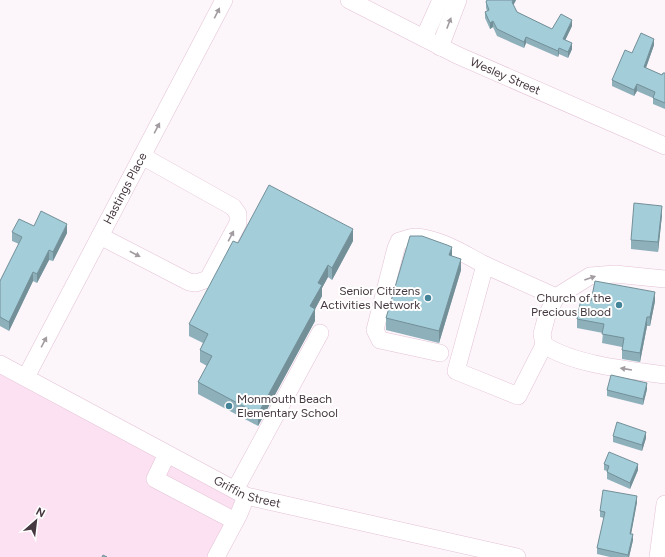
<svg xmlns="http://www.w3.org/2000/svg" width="665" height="557" font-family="Figtree,sans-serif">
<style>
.green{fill:#fbe1f1}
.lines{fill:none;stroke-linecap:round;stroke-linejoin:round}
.minor-casing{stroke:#e4c2d6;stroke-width:18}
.minor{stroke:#fff;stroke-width:17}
.wall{fill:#8db0bb}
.shaded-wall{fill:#739099}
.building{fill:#a4cdda;stroke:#739099}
.oneway{fill:#a29ca0}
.poi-dot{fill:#458498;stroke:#fff;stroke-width:1.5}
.labels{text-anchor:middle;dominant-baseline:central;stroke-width:4;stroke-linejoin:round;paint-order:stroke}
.street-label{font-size:12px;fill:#463840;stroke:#fff}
.poi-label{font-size:12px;fill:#463840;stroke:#fff;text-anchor:end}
</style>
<rect width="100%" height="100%" fill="#fcf5f9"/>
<polygon class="green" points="0,366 249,501 215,557 0,557"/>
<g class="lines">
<g class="minor-casing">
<g id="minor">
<path id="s1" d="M349,0l108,55 208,91"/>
<polyline points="424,38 441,0"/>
<polyline points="440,47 458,0"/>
<polyline points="100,236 189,282 196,283 208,279 238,223 238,214 233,207 142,156"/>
<polyline points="556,297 485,265 456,371 518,396 544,345 542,334 547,315 556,297 590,276 615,274 665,279"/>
<path d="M544,345c31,20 85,25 121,30"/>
<path d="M440,353l-60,-13 -5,-10 21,-82 3,-7c5,-1 11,-4 16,-4 24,1 49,17 70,28"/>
<path id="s2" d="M0,364l246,132 271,61"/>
<path id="s3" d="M26,377l198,-377"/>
<polyline points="167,454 155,479 235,521"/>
<polyline points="235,490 320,333"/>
<polyline points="216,557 239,514 246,496"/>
<polyline points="658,557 665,504"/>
</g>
</g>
<use href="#minor" class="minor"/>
</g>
<g class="wall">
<polygon points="487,0 516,0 513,5 517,12 552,29 572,26 565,40 572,49 568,58 559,54 558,57 526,43 524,48 497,36 493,27 490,29 485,18 485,12 487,11 486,8 486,2"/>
<polygon points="654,45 646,68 662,75 665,73 665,109 653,104 653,98 637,91 634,96 612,86 612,80 632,53"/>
<polygon points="662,215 658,252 631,249 631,240"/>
<polygon points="34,226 67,233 53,261 49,260 37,283 33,281 9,331 0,326 0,281 19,244 12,241 12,232"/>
<polygon points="353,241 332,280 328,277 322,288 322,296 315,309 315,321 258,426 198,394 198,382 207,366 200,362 200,350 203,343 189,336 189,324"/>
<polygon points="452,256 461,270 439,343 386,330 386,318"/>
<polygon points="591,301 655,301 650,326 647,326 640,362 622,359 622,347 602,343 603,333 577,328 577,319"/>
<polygon points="647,389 643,405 607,396 607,390"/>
<polygon points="613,436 646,438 642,451 613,442"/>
<polygon points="604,464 638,470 630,489 607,479 607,471 604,470"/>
<polygon points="637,502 631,534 633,540 629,557 610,557 597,554 597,548 604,518 600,517 600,511"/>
</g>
<g class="shaded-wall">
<polygon points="513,0 516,0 512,8 512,2"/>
<polygon points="572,20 572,26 563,45 563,39"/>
<polygon points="493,21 493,27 490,29 490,23"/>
<polygon points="526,37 526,43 524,48 524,42"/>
<polygon points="654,39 654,45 644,73 644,67"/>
<polygon points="572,43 572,49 568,58 568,52"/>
<polygon points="559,48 559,54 558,57 558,51"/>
<polygon points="637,84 637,91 634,96 634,90"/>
<polygon points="662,206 662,215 658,252 658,242"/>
<polygon points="67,224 67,233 53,261 53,252"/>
<polygon points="353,229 353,241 332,280 332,268"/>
<polygon points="452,247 452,259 449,255"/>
<polygon points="49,250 49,260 37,283 37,274"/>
<polygon points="461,259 461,270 439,343 439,331"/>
<polygon points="328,265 328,277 322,288 322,296 311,317 315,309 315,321 258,426 258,414 310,306 318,283"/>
<polygon points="33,272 33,281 9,331 9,322"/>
<polygon points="655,292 655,301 650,326 650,317"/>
<polygon points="647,317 647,326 640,362 640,353"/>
<polygon points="647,383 647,389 643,405 643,399"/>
<polygon points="646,432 646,438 642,451 642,445"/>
<polygon points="638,464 638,470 630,489 630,483"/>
<polygon points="637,496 637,502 630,540 630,534"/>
<polygon points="633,534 633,540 629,557 628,557"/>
</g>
<g class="building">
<polygon points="487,0 513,0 512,2 517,12 552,29 561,14 572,20 563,39 572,43 568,52 559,48 558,51 526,37 524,42 497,29 493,21 490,23 485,12 489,10 486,2"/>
<polygon points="641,33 654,39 644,67 662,75 663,73 665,73 665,103 653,98 655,92 637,84 634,90 612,80 625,50 632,53"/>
<polygon points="269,185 353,229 332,268 328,265 318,283 322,285 310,306 315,309 258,414 198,382 212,356 200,350 208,334 189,324 233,241 238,243"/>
<polygon points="634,203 662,206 658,242 631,240"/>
<polygon points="41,211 67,224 53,252 49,250 37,274 33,272 9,322 0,317 0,281 22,237 12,232 19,219 34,226"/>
<polygon points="410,236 422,236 447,245 452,247 449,255 461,259 439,331 386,318"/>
<polygon points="595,281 655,292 650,317 647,317 640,353 622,350 624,338 602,334 604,324 577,319 581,299 591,301"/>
<polygon points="611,375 647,383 643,399 607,390"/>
<polygon points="617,422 646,432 642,445 613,436"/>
<polygon points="609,452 638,464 630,483 607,472 609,466 604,464"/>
<polygon points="603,490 637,496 630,534 633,534 628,555 597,548 605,512 600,511"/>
<polygon points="103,555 107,557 102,557"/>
</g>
<defs><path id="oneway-solid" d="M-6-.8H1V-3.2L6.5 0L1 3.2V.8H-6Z"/></defs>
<g class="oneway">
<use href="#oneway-solid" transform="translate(217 13) rotate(-63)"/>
<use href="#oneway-solid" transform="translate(449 23) rotate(-69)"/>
<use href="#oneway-solid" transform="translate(157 128) rotate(-62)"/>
<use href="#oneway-solid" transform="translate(231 236) rotate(-62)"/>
<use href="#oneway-solid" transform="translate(135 254) rotate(28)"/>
<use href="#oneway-solid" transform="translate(590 278) rotate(-19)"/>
<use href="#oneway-solid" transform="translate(44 342) rotate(-62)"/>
<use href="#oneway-solid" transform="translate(626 369) rotate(-171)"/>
</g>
<g class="poi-dot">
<circle cx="428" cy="298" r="4"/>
<circle cx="619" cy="305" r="4"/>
<circle cx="229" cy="406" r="4"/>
</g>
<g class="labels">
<g class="street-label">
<text stroke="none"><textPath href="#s1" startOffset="174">Wesley Street</textPath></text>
<text stroke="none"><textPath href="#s3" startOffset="213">Hastings Place</textPath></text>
<text stroke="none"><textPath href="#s2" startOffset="279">Griffin Street</textPath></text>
</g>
<g class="poi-label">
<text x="420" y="291">Senior Citizens<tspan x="420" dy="14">Activities Network</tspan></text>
<text x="611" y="298">Church of the<tspan x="611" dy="14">Precious Blood</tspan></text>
<text x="237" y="399" text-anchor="start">Monmouth Beach<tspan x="237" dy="14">Elementary School</tspan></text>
</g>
</g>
<g transform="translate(36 521) rotate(28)" stroke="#ffffff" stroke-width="3" paint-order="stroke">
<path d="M0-3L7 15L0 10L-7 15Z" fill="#463840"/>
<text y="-6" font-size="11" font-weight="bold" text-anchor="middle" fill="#463840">N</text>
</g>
</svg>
